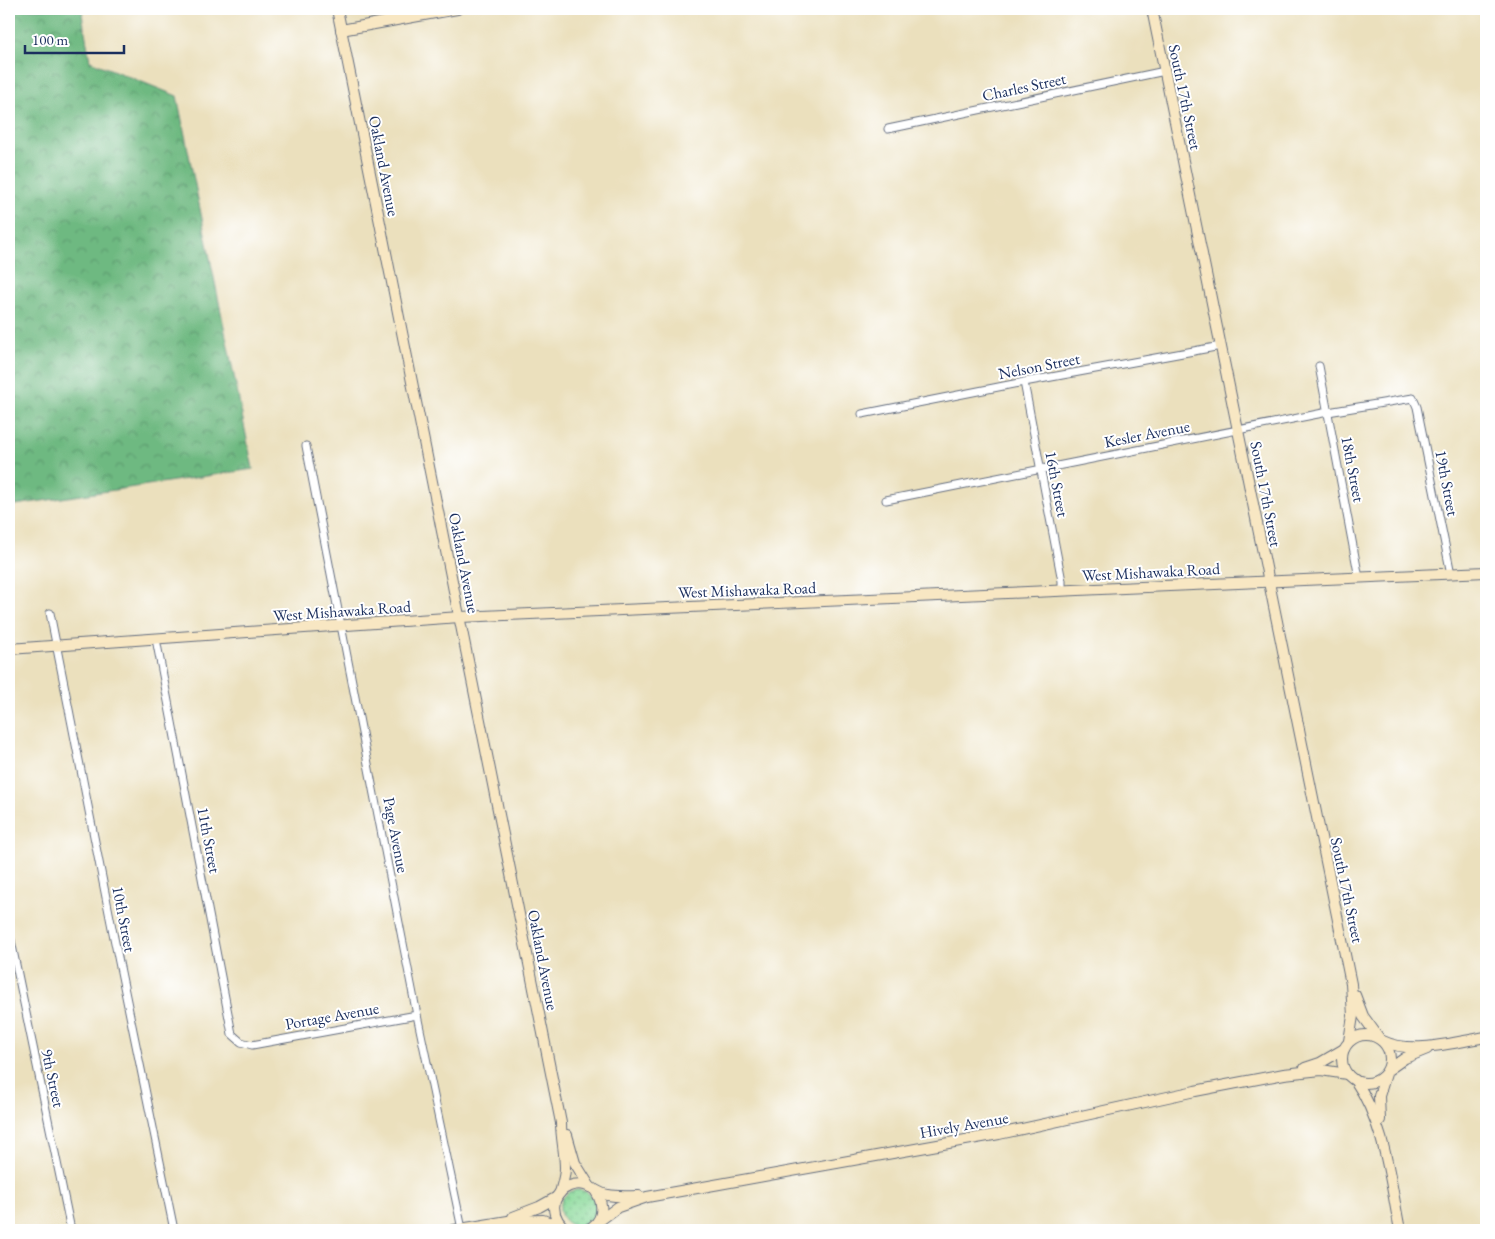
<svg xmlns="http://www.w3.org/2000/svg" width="1495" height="1239" font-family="'EB Garamond',serif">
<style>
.grass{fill:url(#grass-dots);stroke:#52847c}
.forest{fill:url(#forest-crowns);stroke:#447470}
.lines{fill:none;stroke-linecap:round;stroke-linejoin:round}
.street-casing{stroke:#646d7f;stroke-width:9}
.secondary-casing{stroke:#646d7f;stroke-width:12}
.street{stroke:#fff;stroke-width:7}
.secondary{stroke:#f8e7c3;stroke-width:10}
.labels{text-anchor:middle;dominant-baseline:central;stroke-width:4;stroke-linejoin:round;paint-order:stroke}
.street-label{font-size:16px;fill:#1b2f5e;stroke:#fff}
</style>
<defs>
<pattern id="grass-dots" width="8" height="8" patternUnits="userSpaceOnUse" patternTransform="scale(1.25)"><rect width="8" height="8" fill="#89d999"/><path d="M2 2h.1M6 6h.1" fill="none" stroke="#6fb080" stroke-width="1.8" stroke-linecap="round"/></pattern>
<pattern id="forest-crowns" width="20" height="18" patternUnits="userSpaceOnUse" patternTransform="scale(1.25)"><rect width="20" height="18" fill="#6eb981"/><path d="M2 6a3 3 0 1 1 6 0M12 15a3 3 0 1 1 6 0" fill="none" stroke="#5a976d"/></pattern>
</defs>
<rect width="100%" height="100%" fill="#fff"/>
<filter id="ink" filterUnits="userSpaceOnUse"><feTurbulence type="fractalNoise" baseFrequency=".02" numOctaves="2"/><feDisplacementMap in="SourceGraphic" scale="10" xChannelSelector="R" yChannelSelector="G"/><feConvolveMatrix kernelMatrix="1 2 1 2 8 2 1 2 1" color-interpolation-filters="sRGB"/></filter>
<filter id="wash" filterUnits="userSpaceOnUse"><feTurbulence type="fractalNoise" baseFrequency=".0096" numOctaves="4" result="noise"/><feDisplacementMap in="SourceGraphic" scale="20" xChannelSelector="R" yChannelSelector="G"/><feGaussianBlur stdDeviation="1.12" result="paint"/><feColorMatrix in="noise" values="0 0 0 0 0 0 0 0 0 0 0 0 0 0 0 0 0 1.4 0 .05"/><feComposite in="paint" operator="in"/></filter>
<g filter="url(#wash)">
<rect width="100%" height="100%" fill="#ebe0bd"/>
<circle class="grass" cx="578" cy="1208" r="18"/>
<polygon class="forest" points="9,9 85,9 82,14 90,61 177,96 253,469 9,506"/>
</g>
<g filter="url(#ink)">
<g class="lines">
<g class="street-casing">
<g id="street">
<polyline points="888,129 1165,71"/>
<polyline points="1319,366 1359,578"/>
<polyline points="1024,382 1062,581 1062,591"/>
<polyline points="862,414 1024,382 1221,346"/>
<polyline points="306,446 417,1015 462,1229"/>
<polyline points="886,500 1328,412 1413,398 1417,407 1451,574"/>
<polyline points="50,613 113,933 174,1230"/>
<polyline points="156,639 232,1034 241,1042 252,1045 417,1015"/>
<polyline points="9,931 71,1230"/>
</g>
</g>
<g class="secondary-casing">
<g id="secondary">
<path d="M337,9l224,1114c0,15 4,30 4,45 0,9 -3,16 -5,25"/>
<polyline points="1152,9 1351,984 1353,1016 1349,1041"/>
<polyline points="341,30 457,9"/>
<polyline points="9,649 460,617 1486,572"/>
<polyline points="1355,995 1363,1016 1379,1038"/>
<circle cx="1366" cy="1059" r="24"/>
<path d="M1383,1041c28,14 73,1 103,-4"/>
<polyline points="1305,1068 1320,1063 1344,1049"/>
<polyline points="1388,1070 1405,1058 1427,1049"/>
<path d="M1355,1080c30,44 35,100 45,150"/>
<polyline points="1380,1120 1379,1096 1386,1074"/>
<polyline points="567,1135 575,1163 590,1187"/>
<polyline points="513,1217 539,1207 557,1197"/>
<polyline points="599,1221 618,1207 647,1197 999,1134 1195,1091 1284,1074 1321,1070 1347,1074"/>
<path d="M562,1226c-6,-7 -10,-15 -7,-25 5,-14 21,-21 35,-14 6,3 11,7 18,8 10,2 20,1 31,1"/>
<polyline points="454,1230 508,1221 543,1220 569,1230"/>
<path d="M587,1230c17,-8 18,-25 8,-40"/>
</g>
</g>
<use href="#street" class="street"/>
<use href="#secondary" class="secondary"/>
</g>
</g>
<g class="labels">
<g class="street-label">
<text transform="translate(1024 87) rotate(-12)">Charles Street</text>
<text transform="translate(1185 97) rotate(78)">South 17th Street</text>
<text transform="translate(384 166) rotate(79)">Oakland Avenue</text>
<text transform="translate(1039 366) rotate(-11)">Nelson Street</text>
<text transform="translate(1147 434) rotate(-11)">Kesler Avenue</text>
<text transform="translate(1353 469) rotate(79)">18th Street</text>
<text transform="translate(1447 483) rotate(79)">19th Street</text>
<text transform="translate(1057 484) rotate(79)">16th Street</text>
<text transform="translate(1266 494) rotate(79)">South 17th Street</text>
<text transform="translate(464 563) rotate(79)">Oakland Avenue</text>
<text transform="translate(1151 572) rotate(-3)">West Mishawaka Road</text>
<text transform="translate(747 590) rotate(-2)">West Mishawaka Road</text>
<text transform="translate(342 611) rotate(-4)">West Mishawaka Road</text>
<text transform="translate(396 835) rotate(79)">Page Avenue</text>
<text transform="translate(209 840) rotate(79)">11th Street</text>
<text transform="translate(1347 890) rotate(78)">South 17th Street</text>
<text transform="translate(124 919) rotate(79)">10th Street</text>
<text transform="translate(543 960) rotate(79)">Oakland Avenue</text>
<text transform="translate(332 1016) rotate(-10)">Portage Avenue</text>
<text transform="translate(53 1078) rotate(78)">9th Street</text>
<text transform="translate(964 1125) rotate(-10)">Hively Avenue</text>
</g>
</g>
<rect width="1495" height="1239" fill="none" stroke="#fff" stroke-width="30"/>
<path d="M25 45v8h99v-8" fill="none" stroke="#1b2f5e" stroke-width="2.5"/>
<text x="32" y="45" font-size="15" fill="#1b2f5e" stroke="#ffffff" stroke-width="4" paint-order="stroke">100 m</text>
</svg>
